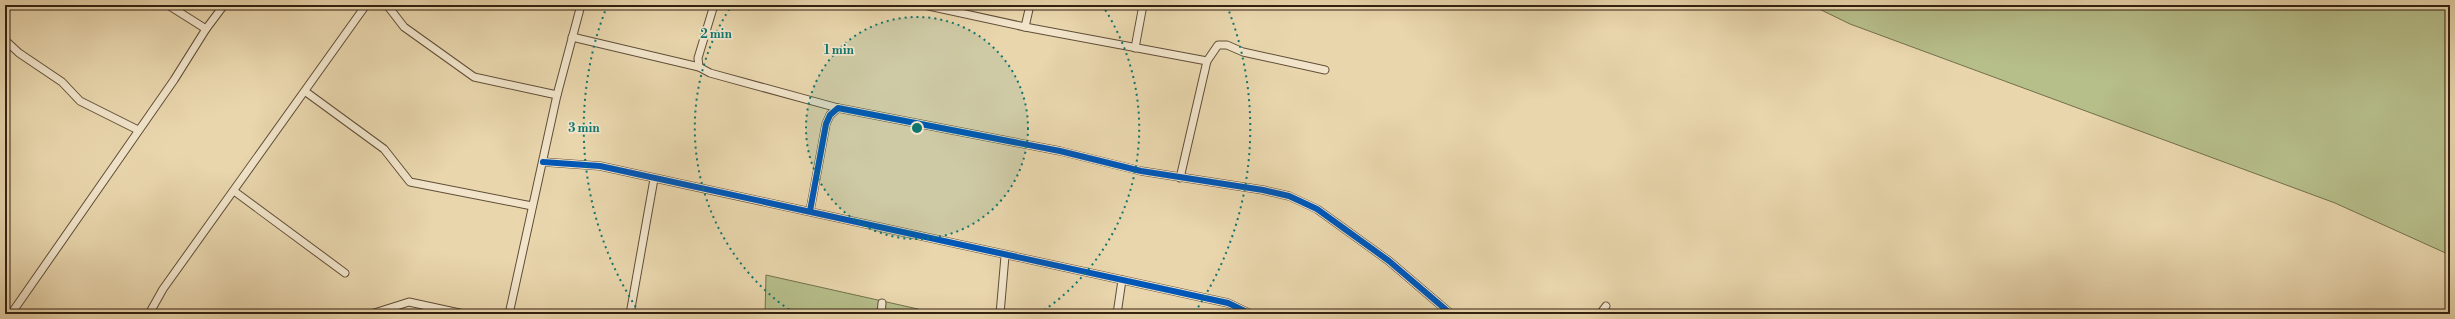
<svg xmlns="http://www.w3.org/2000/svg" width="2455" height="319" font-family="'Libre Bodoni',serif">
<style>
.green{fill:#b6be8a;stroke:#74704d}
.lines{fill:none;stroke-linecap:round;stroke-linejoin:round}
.minor-casing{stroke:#604e37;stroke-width:9}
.minor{stroke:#f1e4ca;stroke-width:7}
.cycleway-casing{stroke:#f1e4ca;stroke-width:8}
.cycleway{stroke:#0057b8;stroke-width:6}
.ring{fill:none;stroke:#0f766e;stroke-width:2;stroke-dasharray:2 4}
.centre{fill:#0f766e;stroke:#f1e4ca;stroke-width:2}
.ring-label{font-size:12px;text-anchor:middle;font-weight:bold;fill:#0f766e;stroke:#f1e4ca;stroke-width:3.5;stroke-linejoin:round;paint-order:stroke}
</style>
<rect width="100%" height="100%" fill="#e9d6ad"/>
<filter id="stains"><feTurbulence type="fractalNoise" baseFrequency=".005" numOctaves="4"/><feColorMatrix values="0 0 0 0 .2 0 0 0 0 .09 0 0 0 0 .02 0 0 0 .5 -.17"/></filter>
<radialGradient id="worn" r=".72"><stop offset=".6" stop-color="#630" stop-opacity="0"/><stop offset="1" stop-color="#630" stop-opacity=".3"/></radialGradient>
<g class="green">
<polygon points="1811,5 2450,5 2450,255 2335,203 1850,24"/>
<polygon points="766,275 918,309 928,314 765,314"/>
</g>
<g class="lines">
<g class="minor-casing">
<g id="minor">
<polyline points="168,5 206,29"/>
<polyline points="387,5 404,27 474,77 557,95"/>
<polyline points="714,5 698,58 699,67 710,73 838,108"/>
<polyline points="924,5 1025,27 1207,61 1180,178"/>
<polyline points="1025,27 1030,5"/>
<polyline points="572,37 699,67"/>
<polyline points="5,40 19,53 62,82 80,101 138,130"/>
<polyline points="1135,48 1143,5"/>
<polyline points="1207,61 1218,45 1227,45 1243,52 1325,70"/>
<polyline points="306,92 384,149 410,182 532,206"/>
<polyline points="543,162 600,166 1228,303 1251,314"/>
<polyline points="234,191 345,273"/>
<polyline points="810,211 826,124 830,115 838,108 1060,151 1141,171 1263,190 1289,196 1317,209 1389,261 1451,314"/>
<polyline points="11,314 174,80 206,29 224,5"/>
<polyline points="149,314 163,289 366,5"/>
<polyline points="371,314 409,302 464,314"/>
<polyline points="509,314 557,95 581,5"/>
<polyline points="630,314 654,179"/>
<polyline points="881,314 882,303"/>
<polyline points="1000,314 1005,256"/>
<polyline points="1117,314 1122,280"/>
<polyline points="1600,314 1606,306"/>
</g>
</g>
<use href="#minor" class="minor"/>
<g class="cycleway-casing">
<g id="cycleway">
<polyline points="543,162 600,166 1228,303 1251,314"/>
<polyline points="810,211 826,124 830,115 838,108 1060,151 1141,171 1263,190 1289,196 1317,209 1389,261 1451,314"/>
</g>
</g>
<use href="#cycleway" class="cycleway"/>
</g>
<circle cx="917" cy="128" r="111" fill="#0f766e" fill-opacity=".12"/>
<g class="ring">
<circle cx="917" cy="128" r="111"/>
<path d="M794 313A222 222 0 0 1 732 5M1102 5A222 222 0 0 1 1040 313"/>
<path d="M639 312A333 333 0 0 1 607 6M1227 6A333 333 0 0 1 1195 312"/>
</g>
<circle cx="917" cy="128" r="6" class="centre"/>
<g class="ring-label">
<text x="716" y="38">2 min</text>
<text x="839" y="54">1 min</text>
<text x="584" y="132">3 min</text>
</g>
<rect width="2455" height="319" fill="none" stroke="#e9d6ad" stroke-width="20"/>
<rect x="6" y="6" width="2443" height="307" fill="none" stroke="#332110" stroke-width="2"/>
<rect x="10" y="10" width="2435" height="299" fill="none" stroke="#332110"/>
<rect width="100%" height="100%" filter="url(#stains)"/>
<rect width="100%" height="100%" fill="url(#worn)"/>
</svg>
